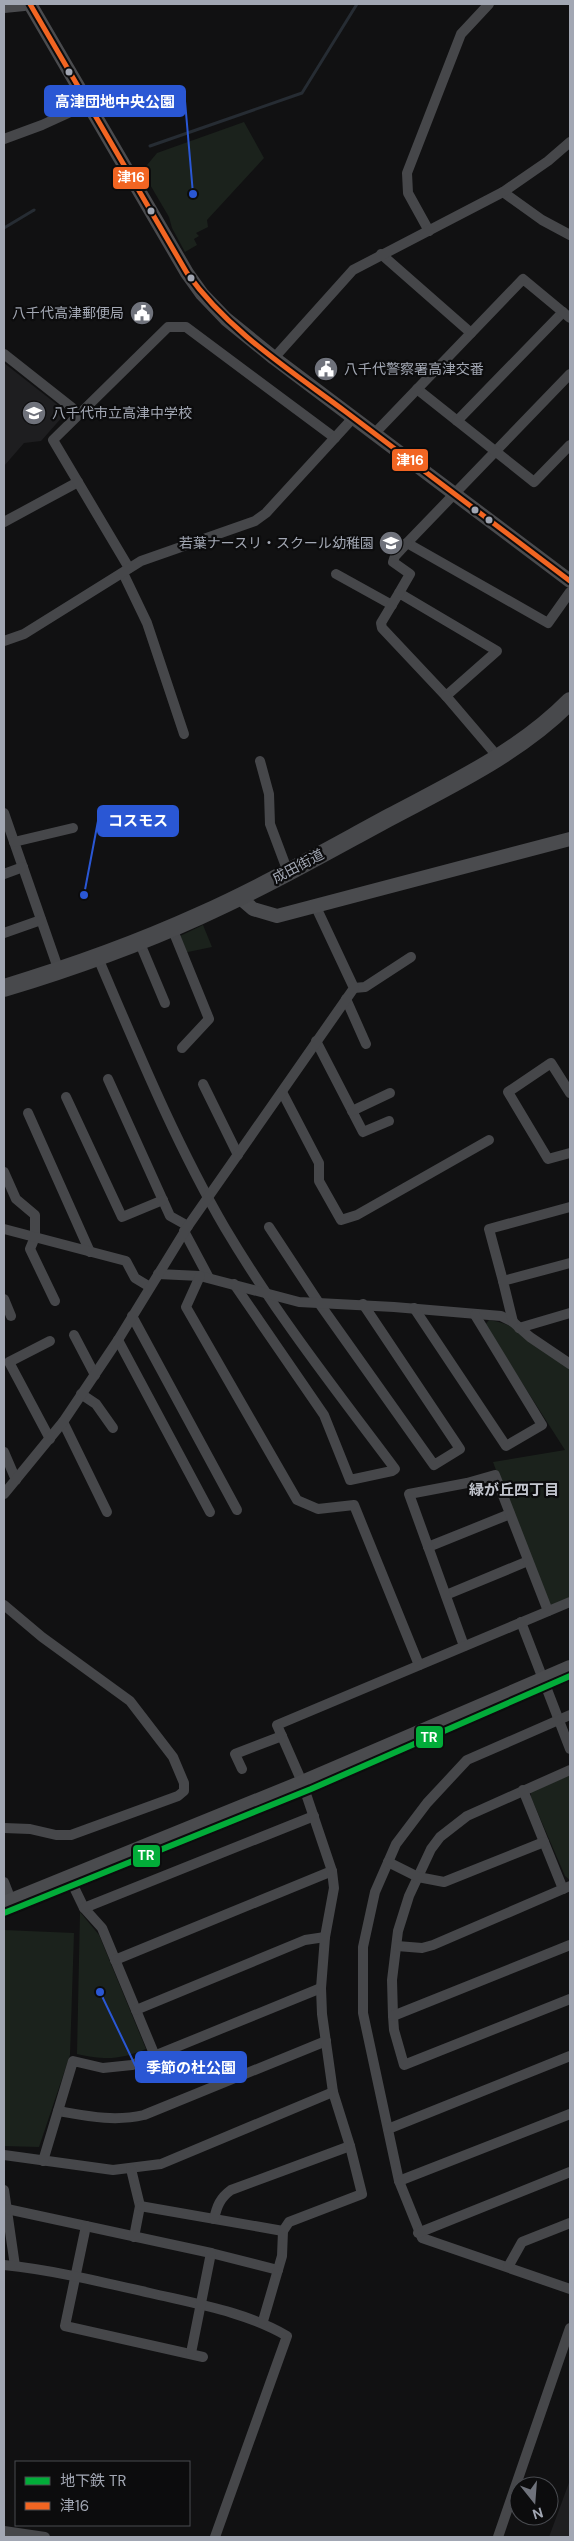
<svg xmlns="http://www.w3.org/2000/svg" width="574" height="2541" font-family="'DM Sans','Noto Sans JP',sans-serif">
<style>
.built{fill:#1e1e20}
.green{fill:#1b221c}
.lines{fill:none;stroke-linecap:round;stroke-linejoin:round}
.stream{stroke:#262c33;stroke-width:3}
.street{stroke:#46474a;stroke-width:10}
.secondary{stroke:#4a4b4e;stroke-width:14}
.highway{stroke:#48494c;stroke-width:18}
.bus-1-casing{stroke:#0c0c0d;stroke-width:9}
.bus-1{stroke:#f26522;stroke-width:5}
.metro-1-casing{stroke:#0c0c0d;stroke-width:10}
.metro-1{stroke:#02ac39;stroke-width:6}
.bus-dot{fill:#a2a7b3;stroke:#0c0c0d;stroke-width:2}
.labels{text-anchor:middle;dominant-baseline:central;stroke-width:4.5;stroke-linejoin:round;paint-order:stroke}
.poi-label{font-size:14px;fill:#a2a7b3;stroke:#0c0c0d;text-anchor:end}
.street-label{font-size:14px;fill:#a2a7b3;stroke:#0c0c0d}
.neighbourhood-label{font-size:15px;font-weight:bold;fill:#c3c6cf;stroke:#0c0c0d}
.leader{fill:none;stroke:#2a57d4;stroke-width:2}
.callout-dot{fill:#2a57d4;stroke:#0c0c0d;stroke-width:2}
.callout{fill:#2a57d4;stroke:#2a57d4;stroke-width:2}
.callout-label{font-size:15px;text-anchor:middle;font-weight:bold;fill:#fff}
.line-badge{stroke:#0c0c0d;stroke-width:2}
.badge-label{font-size:14px;text-anchor:middle;font-weight:bold;fill:#fff}
</style>
<rect width="100%" height="100%" fill="#111112"/>
<g class="built">
<polygon points="4,363 64,410 64,415 41,441 24,443 4,466"/>
<polygon points="570,2480 570,2537 549,2537"/>
</g>
<g class="green">
<polygon points="244,122 264,158 207,220 208,227 196,233 199,236 194,239 197,245 185,252 172,228 169,217 142,171 157,153"/>
<polygon points="203,925 212,947 183,953 180,936"/>
<path d="M489,1320c31,4 57,29 81,47v235l-22,9 -55,-149 72,-12 -80,-125z"/>
<polygon points="570,1775 570,1880 565,1876 531,1797 531,1792"/>
<path d="M80,1912l19,23 47,114c-27,11 -41,11 -69,5z"/>
<polygon points="4,1930 74,1933 70,2055 39,2147 4,2146"/>
</g>
<g class="lines">
<g class="stream">
<polyline points="150,146 302,93 357,4"/>
<polyline points="4,228 34,210"/>
</g>
<g class="street">
<polyline points="4,139 42,125 88,104"/>
<polyline points="503,192 542,220 570,235"/>
<polyline points="429,231 408,193 407,173 461,34 489,4"/>
<polyline points="381,254 471,333"/>
<polyline points="4,354 80,414"/>
<polyline points="274,358 353,270 503,192 548,161 570,142"/>
<polyline points="570,374 407,543 548,623 570,592"/>
<polyline points="417,389 534,482 570,445"/>
<polyline points="457,421 563,312"/>
<polyline points="374,434 523,279 570,318"/>
<polyline points="4,522 78,482"/>
<polyline points="129,568 53,440 168,327 186,327 335,438"/>
<polyline points="123,573 147,623 184,734"/>
<polyline points="336,574 392,605"/>
<polygon points="399,593 497,651 446,696 382,628 381,623"/>
<polyline points="399,593 410,574 393,562 395,556 407,543"/>
<polyline points="4,641 24,634 141,561 255,521 266,513 353,418"/>
<polyline points="446,696 498,757"/>
<polyline points="260,761 269,794 270,824 288,872"/>
<polyline points="4,813 59,971"/>
<polyline points="14,842 73,828"/>
<polyline points="4,874 23,867"/>
<polyline points="172,928 209,1019 182,1048"/>
<polyline points="4,933 41,920"/>
<polyline points="139,941 165,1003"/>
<path d="M98,958c39,91 77,184 127,270 51,86 110,161 170,241l-3,2 -42,9 -26,-65 -90,-131"/>
<polyline points="354,988 365,987 411,957"/>
<polyline points="346,999 366,1044"/>
<polyline points="316,1041 363,1132 389,1121"/>
<polyline points="108,1079 170,1216 188,1226"/>
<polyline points="203,1084 238,1155"/>
<polyline points="282,1092 319,1163 319,1181 341,1220 357,1215 489,1140"/>
<polyline points="570,1093 551,1063 508,1092 548,1159 570,1153"/>
<polyline points="66,1097 122,1217 163,1200"/>
<polyline points="352,1111 390,1093"/>
<polyline points="28,1113 90,1252"/>
<polyline points="4,1172 16,1199 35,1215 35,1237 30,1249 55,1301"/>
<polyline points="269,1227 319,1303 434,1465 460,1449 363,1304"/>
<polyline points="4,1229 126,1261 135,1278 150,1287"/>
<polyline points="184,1231 209,1278"/>
<polyline points="158,1274 200,1276 299,1302 394,1307 501,1316 513,1322 530,1337 570,1364"/>
<polyline points="200,1276 186,1307 297,1500 318,1509 354,1505 419,1665"/>
<polyline points="503,1281 489,1229 570,1207"/>
<polyline points="4,1299 11,1316"/>
<polyline points="414,1308 506,1446 542,1425 475,1315"/>
<polyline points="132,1316 237,1510"/>
<polyline points="513,1322 503,1281 570,1263"/>
<polyline points="519,1328 570,1313"/>
<polyline points="74,1335 95,1375"/>
<polyline points="118,1340 210,1512"/>
<polyline points="81,1394 96,1404 113,1428"/>
<polyline points="63,1422 107,1512"/>
<polyline points="50,1439 9,1362 50,1341"/>
<polyline points="4,1452 16,1480"/>
<polyline points="4,1494 63,1422 118,1340 188,1226 354,988 315,905"/>
<polyline points="428,1547 510,1514"/>
<polyline points="446,1595 528,1561"/>
<polyline points="4,1605 42,1637 130,1701 173,1757 184,1783 184,1791 178,1796 71,1835 56,1835 30,1829 4,1828"/>
<polyline points="521,1622 570,1749"/>
<polyline points="464,1646 409,1494 467,1483 495,1475 548,1611"/>
<polyline points="570,1715 467,1760 427,1803 396,1844 375,1892 363,1947 363,2013 399,2181 422,2238 570,2289"/>
<polyline points="242,1769 235,1754 282,1736"/>
<polyline points="570,1770 467,1816 440,1837 431,1849 409,1896 398,1931 392,1980 393,2016 394,2030 404,2065 570,1999"/>
<polyline points="523,1790 563,1889"/>
<polyline points="388,1862 418,1877 444,1882 544,1842"/>
<polyline points="69,1877 84,1908 102,1928 155,2056"/>
<polyline points="4,1882 11,1900"/>
<polyline points="84,1908 314,1816"/>
<polyline points="397,1946 422,1948 433,1945 570,1886"/>
<polyline points="115,1960 332,1871"/>
<polyline points="136,2010 305,1940 325,1937"/>
<polyline points="393,2016 570,1945"/>
<path d="M58,2111c29,5 56,11 86,4l182,-74"/>
<polyline points="388,2129 570,2056"/>
<polyline points="4,2155 113,2170 161,2164 333,2092"/>
<polyline points="43,2161 73,2061 103,2068 132,2065 321,1988"/>
<polyline points="131,2169 140,2206 134,2237"/>
<polyline points="399,2181 570,2114"/>
<polyline points="4,2190 15,2266"/>
<polyline points="140,2206 283,2231"/>
<polyline points="7,2209 211,2253 278,2270"/>
<path d="M214,2219c3,-13 6,-21 17,-29l119,-44"/>
<polyline points="86,2226 65,2326 203,2357"/>
<polyline points="418,2233 570,2172"/>
<path d="M4,2265c49,5 98,17 146,28 47,11 96,19 137,43l-72,201"/>
<polyline points="508,2267 522,2242 570,2223"/>
<polyline points="263,2321 282,2256 283,2231 289,2222 362,2194 350,2146 333,2092 322,2014 321,1988 325,1937 334,1888 332,1871 302,1782 277,1725 570,1602"/>
<polyline points="191,2353 211,2253"/>
<polyline points="4,2531 45,2537"/>
<polyline points="498,2537 570,2328"/>
</g>
<g class="secondary">
<polyline points="30,4 187,273 202,294 226,319 274,358 570,581"/>
<polyline points="4,6 24,4"/>
<polyline points="239,897 253,909 277,916 570,839"/>
<polyline points="4,1903 302,1782 570,1667"/>
</g>
<path class="highway" d="M4,988c66,-20 131,-43 195,-72 65,-29 128,-65 191,-99 62,-33 130,-65 180,-116"/>
<g class="bus-1-casing">
<path id="bus-1" d="M30,4l157,269c41,58 103,97 159,139 75,56 149,113 224,169"/>
</g>
<use href="#bus-1" class="bus-1"/>
<g class="metro-1-casing">
<polyline id="metro-1" points="4,1913 311,1789 570,1676"/>
</g>
<use href="#metro-1" class="metro-1"/>
</g>
<defs>
<g id="civic-disc" transform="scale(1.25)"><circle r="9.5" fill="#6f727b" stroke="#0c0c0d"/><path d="M-.6-6.5H3V-4.5H.6V-3L4-1V1h2V6H-6V1h2V-1L-.6-3ZM-1.2 2.5V6h2.4V2.5Z" fill="#fff"/></g>
<g id="school-disc" transform="scale(1.25)"><circle r="9.5" fill="#6f727b" stroke="#0c0c0d"/><path d="M0-5L7-2L0 1L-7-2ZM-4 1L0 2.5L4 1V4Q0 6-4 4Z" fill="#fff"/></g>
</defs>
<g fill-rule="evenodd">
<use href="#civic-disc" x="142" y="313"/>
<use href="#civic-disc" x="326" y="369"/>
<use href="#school-disc" x="34" y="413"/>
<use href="#school-disc" x="391" y="543"/>
</g>
<g class="bus-dot">
<circle cx="69" cy="72" r="4.5"/>
<circle cx="151" cy="211" r="4.5"/>
<circle cx="191" cy="278" r="4.5"/>
<circle cx="475" cy="510" r="4.5"/>
<circle cx="489" cy="520" r="4.5"/>
</g>
<g class="labels">
<g class="poi-label">
<text x="124" y="313">八千代高津郵便局</text>
<text x="344" y="369" text-anchor="start">八千代警察署高津交番</text>
<text x="52" y="413" text-anchor="start">八千代市立高津中学校</text>
<text x="374" y="543">若葉ナースリ・スクール幼稚園</text>
</g>
<g class="street-label">
<text transform="translate(298 866) rotate(-28)">成田街道</text>
</g>
<g class="neighbourhood-label">
<text x="514" y="1490">緑が丘四丁目</text>
</g>
</g>
<path class="leader" d="M193 194L185 101M84 895L98 821M100 1992L136 2067"/>
<g class="callout-dot">
<circle cx="193" cy="194" r="5"/>
<circle cx="84" cy="895" r="5"/>
<circle cx="100" cy="1992" r="5"/>
</g>
<g class="callout">
<rect x="45" y="86" width="140" height="30" rx="5"/>
<rect x="98" y="806" width="80" height="30" rx="5"/>
<rect x="136" y="2052" width="110" height="30" rx="5"/>
</g>
<g class="callout-label">
<text x="115" y="107">高津団地中央公園</text>
<text x="138" y="826">コスモス</text>
<text x="191" y="2073">季節の杜公園</text>
</g>
<g class="line-badge">
<rect x="112" y="166" width="38" height="24" rx="5" fill="#f26522"/>
<rect x="391" y="448" width="38" height="24" rx="5" fill="#f26522"/>
<rect x="415" y="1725" width="29" height="24" rx="5" fill="#02ac39"/>
<rect x="132" y="1844" width="29" height="24" rx="5" fill="#02ac39"/>
</g>
<g class="badge-label">
<text x="131" y="182">津16</text>
<text x="410" y="465">津16</text>
<text x="429" y="1742">TR</text>
<text x="146" y="1860">TR</text>
</g>
<rect width="574" height="2541" fill="none" stroke="#a2a7b3" stroke-width="10"/>
<rect x="15" y="2461" width="175" height="65" fill="#0c0c0d" stroke="#484a4f"/>
<rect x="25" y="2477" width="25" height="8" fill="#02ac39" stroke="#484a4f"/>
<text x="60" y="2486" font-size="15" fill="#a2a7b3">地下鉄 TR</text>
<rect x="25" y="2502" width="25" height="8" fill="#f26522" stroke="#484a4f"/>
<text x="60" y="2511" font-size="15" fill="#a2a7b3">津16</text>
<g transform="translate(534 2501) rotate(163)"><circle r="24" fill="#0c0c0d" stroke="#484a4f"/>
<path d="M0-4L9 19L0 12L-9 19Z" fill="#6f727b"/>
<text y="-8" font-size="14" font-weight="bold" text-anchor="middle" fill="#a2a7b3">N</text>
</g>
</svg>
